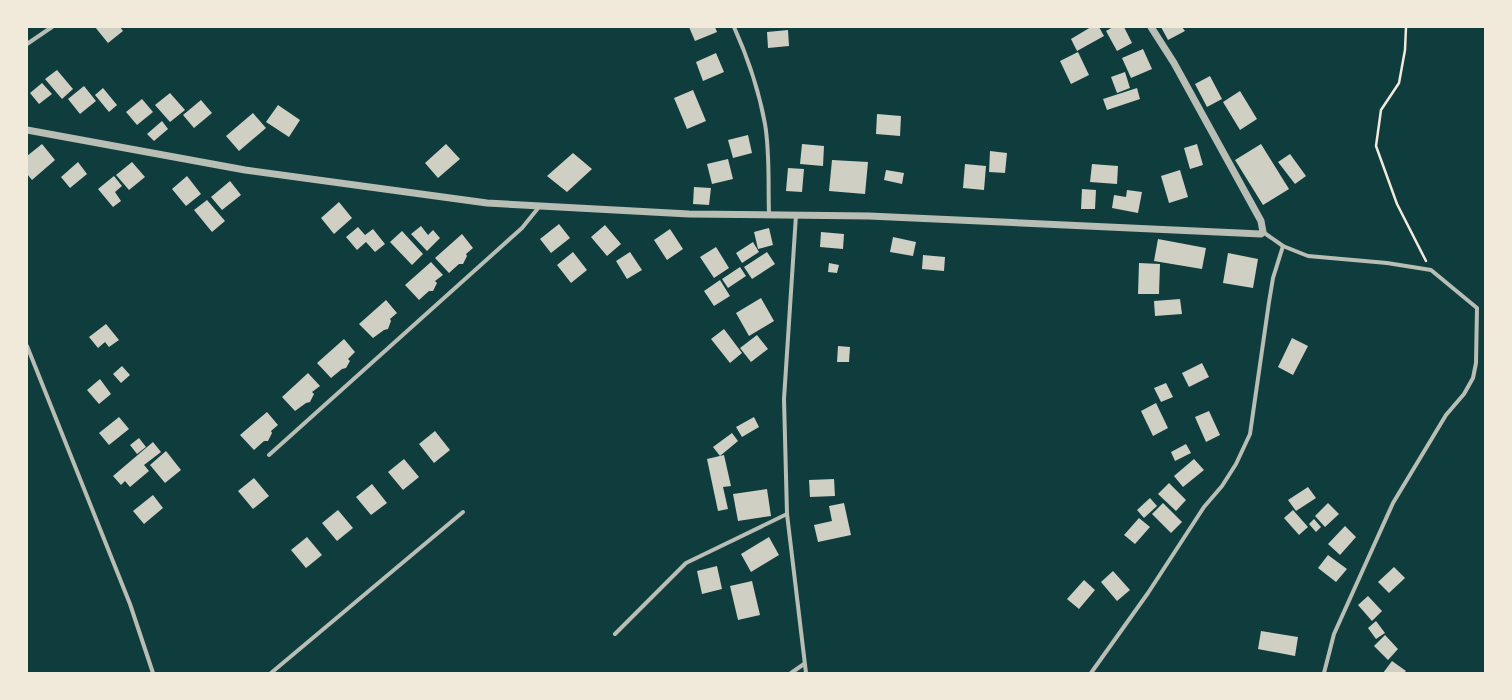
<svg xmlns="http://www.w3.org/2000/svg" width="1512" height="700" font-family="Montserrat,sans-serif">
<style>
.building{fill:#cfcfc3}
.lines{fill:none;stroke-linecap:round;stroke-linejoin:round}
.path{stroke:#f1e9da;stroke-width:2.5}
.minor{stroke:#b8beb3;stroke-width:4}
.tertiary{stroke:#b8beb3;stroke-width:7}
</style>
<rect width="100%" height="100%" fill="#0f3d3e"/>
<g class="building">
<polygon points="95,27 120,27 123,31 108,43"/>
<polygon points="689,27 715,27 717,32 695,41"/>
<polygon points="1091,27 1099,27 1104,36 1077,51 1071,39"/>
<polygon points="1113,27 1124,27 1132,43 1117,51 1106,31"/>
<polygon points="1161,27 1182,27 1185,31 1168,40"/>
<polygon points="788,30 789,46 768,48 767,32"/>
<polygon points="1143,49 1152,69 1131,78 1122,58"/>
<polygon points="1078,52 1089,75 1071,84 1060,61"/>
<polygon points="716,53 724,72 703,81 696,62"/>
<polygon points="57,70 73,89 62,99 45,79"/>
<polygon points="1125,72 1130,88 1117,93 1111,77"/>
<polygon points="1210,76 1222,99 1207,107 1195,84"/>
<polygon points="42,83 52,94 39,104 30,93"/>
<polygon points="84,86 96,101 80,114 68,99"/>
<polygon points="103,88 117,105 109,112 95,95"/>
<polygon points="1137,88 1140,99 1107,110 1103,99"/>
<polygon points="693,90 706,121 687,129 674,98"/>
<polygon points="1240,91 1257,119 1240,130 1223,102"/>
<polygon points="170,93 185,110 170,122 155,105"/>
<polygon points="142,99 153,112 137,125 126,112"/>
<polygon points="201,100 212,113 194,128 183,115"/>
<polygon points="278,105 300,120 289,137 266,122"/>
<polygon points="253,113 266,128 239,151 226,136"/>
<polygon points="877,114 901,116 900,136 876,134"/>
<polygon points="162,121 168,129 154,141 147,134"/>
<polygon points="748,135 752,153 733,158 728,140"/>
<polygon points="42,144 55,160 32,180 27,174 27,156"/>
<polygon points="446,144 460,159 438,178 425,163"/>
<polygon points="802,144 824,146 823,166 800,164"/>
<polygon points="1197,144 1203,165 1190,169 1184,148"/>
<polygon points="1261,144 1289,189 1263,205 1235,160"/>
<polygon points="990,151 1007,153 1005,173 989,172"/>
<polygon points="573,153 592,169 567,192 547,176"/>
<polygon points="1290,154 1306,176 1295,184 1278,162"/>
<polygon points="728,159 733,179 712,184 707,164"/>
<polygon points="832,160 868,162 865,194 829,191"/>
<polygon points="78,162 87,174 70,188 61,177"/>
<polygon points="132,162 145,177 129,190 116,175"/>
<polygon points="965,164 986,166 984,190 963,188"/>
<polygon points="1092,164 1118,166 1117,184 1090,182"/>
<polygon points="788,168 804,169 802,192 786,191"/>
<polygon points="886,170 904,173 902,184 884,180"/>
<polygon points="1180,170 1188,197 1169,203 1161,176"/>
<polygon points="114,176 122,186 115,192 121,201 113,207 98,189"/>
<polygon points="187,176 201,194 186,206 172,189"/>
<polygon points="230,181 241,195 222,210 211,197"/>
<polygon points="694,187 711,188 709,205 693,204"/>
<polygon points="1082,189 1096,190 1095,209 1081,209"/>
<polygon points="1127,190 1142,192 1138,213 1112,208 1114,195 1126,197"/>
<polygon points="207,200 225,221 212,232 194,210"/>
<polygon points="339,202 352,218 334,234 321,218"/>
<polygon points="559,224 570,238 551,253 540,239"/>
<polygon points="605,225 621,244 607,256 591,237"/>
<polygon points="421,226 428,235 433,230 440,238 427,251 411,234"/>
<polygon points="358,227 365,235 373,229 385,244 375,252 366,242 357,250 346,237"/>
<polygon points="769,228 773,245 758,249 754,232"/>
<polygon points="670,229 683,249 667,260 654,240"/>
<polygon points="402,231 423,254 412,265 390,242"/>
<polygon points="821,232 844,234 843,249 820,247"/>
<polygon points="462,234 473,248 466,254 467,256 463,264 459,264 449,273 435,258"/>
<polygon points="893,237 916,242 913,256 890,252"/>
<polygon points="1158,239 1206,248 1202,269 1154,261"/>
<polygon points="753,242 759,252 742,263 736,253"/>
<polygon points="716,247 729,268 714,278 700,257"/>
<polygon points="573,252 587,270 571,283 557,265"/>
<polygon points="630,252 642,270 627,279 616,261"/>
<polygon points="767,252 775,264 752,279 744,267"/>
<polygon points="1228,253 1258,259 1253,288 1223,283"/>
<polygon points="923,255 945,257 944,271 922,269"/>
<polygon points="431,262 443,275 435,281 437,283 433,291 429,291 419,300 405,285"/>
<polygon points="829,263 839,265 837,273 828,272"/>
<polygon points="1139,263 1160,264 1159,294 1138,294"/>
<polygon points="740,267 746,276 728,288 722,279"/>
<polygon points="720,280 730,296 714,306 704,291"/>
<polygon points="761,298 774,321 749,336 736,313"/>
<polygon points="1180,299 1182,314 1155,316 1154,301"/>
<polygon points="386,300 397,313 390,319 391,321 388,329 384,330 373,338 359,324"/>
<polygon points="106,324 119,340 109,347 105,342 98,348 89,337"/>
<polygon points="724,329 742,353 730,363 711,339"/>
<polygon points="757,335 768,349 751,362 740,348"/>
<polygon points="1292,338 1308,346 1293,375 1278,367"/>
<polygon points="344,339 355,352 348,359 350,361 346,368 342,369 331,378 317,363"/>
<polygon points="838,346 850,347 849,362 837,362"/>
<polygon points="1202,363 1209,377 1189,387 1182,373"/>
<polygon points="122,366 130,375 121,383 113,374"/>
<polygon points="308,373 320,386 312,392 314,394 310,402 306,403 295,411 282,397"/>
<polygon points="100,379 111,394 99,404 87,390"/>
<polygon points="1166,383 1173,397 1161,402 1154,388"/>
<polygon points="1156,403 1168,428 1153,436 1141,411"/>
<polygon points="1209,411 1220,435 1206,442 1195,417"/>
<polygon points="267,412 278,425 271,431 272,433 268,441 264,441 254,450 240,435"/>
<polygon points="119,417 129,429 109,445 99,433"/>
<polygon points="754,417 759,427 742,437 736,427"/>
<polygon points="435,431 450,450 434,463 419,444"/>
<polygon points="732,433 738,441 720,456 713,447"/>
<polygon points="139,438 146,447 137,454 130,445"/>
<polygon points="153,442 161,452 144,465 149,471 130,487 125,481 121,485 113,476"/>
<polygon points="1186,444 1191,453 1175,461 1171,452"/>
<polygon points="166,451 181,470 165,483 150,465"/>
<polygon points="724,455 731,486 723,487 728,509 718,511 707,459"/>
<polygon points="404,459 419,477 403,490 388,472"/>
<polygon points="1194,459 1204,470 1183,487 1174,476"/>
<polygon points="254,478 269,496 253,509 238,491"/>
<polygon points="834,479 835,496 810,497 809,480"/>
<polygon points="1169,483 1186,500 1176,511 1158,494"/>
<polygon points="372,484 387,503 371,515 356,497"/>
<polygon points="1308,487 1316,498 1296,511 1288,500"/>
<polygon points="767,489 771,516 738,521 733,494"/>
<polygon points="153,495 163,508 144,524 133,511"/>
<polygon points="1150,498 1157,506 1144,518 1137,510"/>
<polygon points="844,503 851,535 818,542 814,525 832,521 829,506"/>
<polygon points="1163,503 1182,522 1171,533 1152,514"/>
<polygon points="1328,503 1339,514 1325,527 1315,516"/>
<polygon points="338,510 353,528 337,541 322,523"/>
<polygon points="1293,510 1308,527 1299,535 1284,518"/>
<polygon points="1139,518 1150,527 1135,544 1124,535"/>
<polygon points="1314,519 1321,527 1316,532 1309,524"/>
<polygon points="1345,526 1356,537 1340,555 1328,544"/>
<polygon points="307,537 322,555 306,568 291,550"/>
<polygon points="769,537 779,555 751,572 741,554"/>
<polygon points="1328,555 1347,569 1336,582 1318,568"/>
<polygon points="717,566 722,589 702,594 697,571"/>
<polygon points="1394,567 1405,578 1389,593 1378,582"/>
<polygon points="1113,571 1130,590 1117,601 1101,582"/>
<polygon points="1084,580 1095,590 1079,609 1067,599"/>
<polygon points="752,581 760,615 738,620 730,586"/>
<polygon points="1368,596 1382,611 1372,621 1358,605"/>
<polygon points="1376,621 1385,633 1376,639 1368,628"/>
<polygon points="1261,631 1298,637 1295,656 1258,649"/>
<polygon points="1385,635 1398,649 1388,660 1374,646"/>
<polygon points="1392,661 1406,671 1404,673 1383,673"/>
</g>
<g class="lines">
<polyline class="path" points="1406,27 1405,50 1399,83 1381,110 1376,146 1397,204 1426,261"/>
<g class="minor">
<path d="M734,27c14,31 25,64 31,97 5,29 3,60 4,90"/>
<polyline points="27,44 52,27"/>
<polyline points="796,215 784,399 787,514 806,673"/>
<polyline points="1263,232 1283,246 1308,256 1387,263 1431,270 1477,308 1476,363 1473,378 1464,394 1446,415 1393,503 1334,634 1324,673"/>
<polyline points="27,346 130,604 153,673"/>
<polyline points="269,455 522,228 539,207"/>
<polyline points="615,634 686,563 787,514"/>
<polyline points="271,673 463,512"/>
<polyline points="791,673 804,664"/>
<polyline points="1091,673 1148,593 1204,507 1222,486 1236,464 1250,434 1269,302 1273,278 1283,246"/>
</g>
<polyline class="tertiary" points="27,130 245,170 487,203 689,214 869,216 1261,234 1263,232 1261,221 1174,63 1151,27"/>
</g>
<rect width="1512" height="700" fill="none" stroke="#f1e9da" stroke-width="56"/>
</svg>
